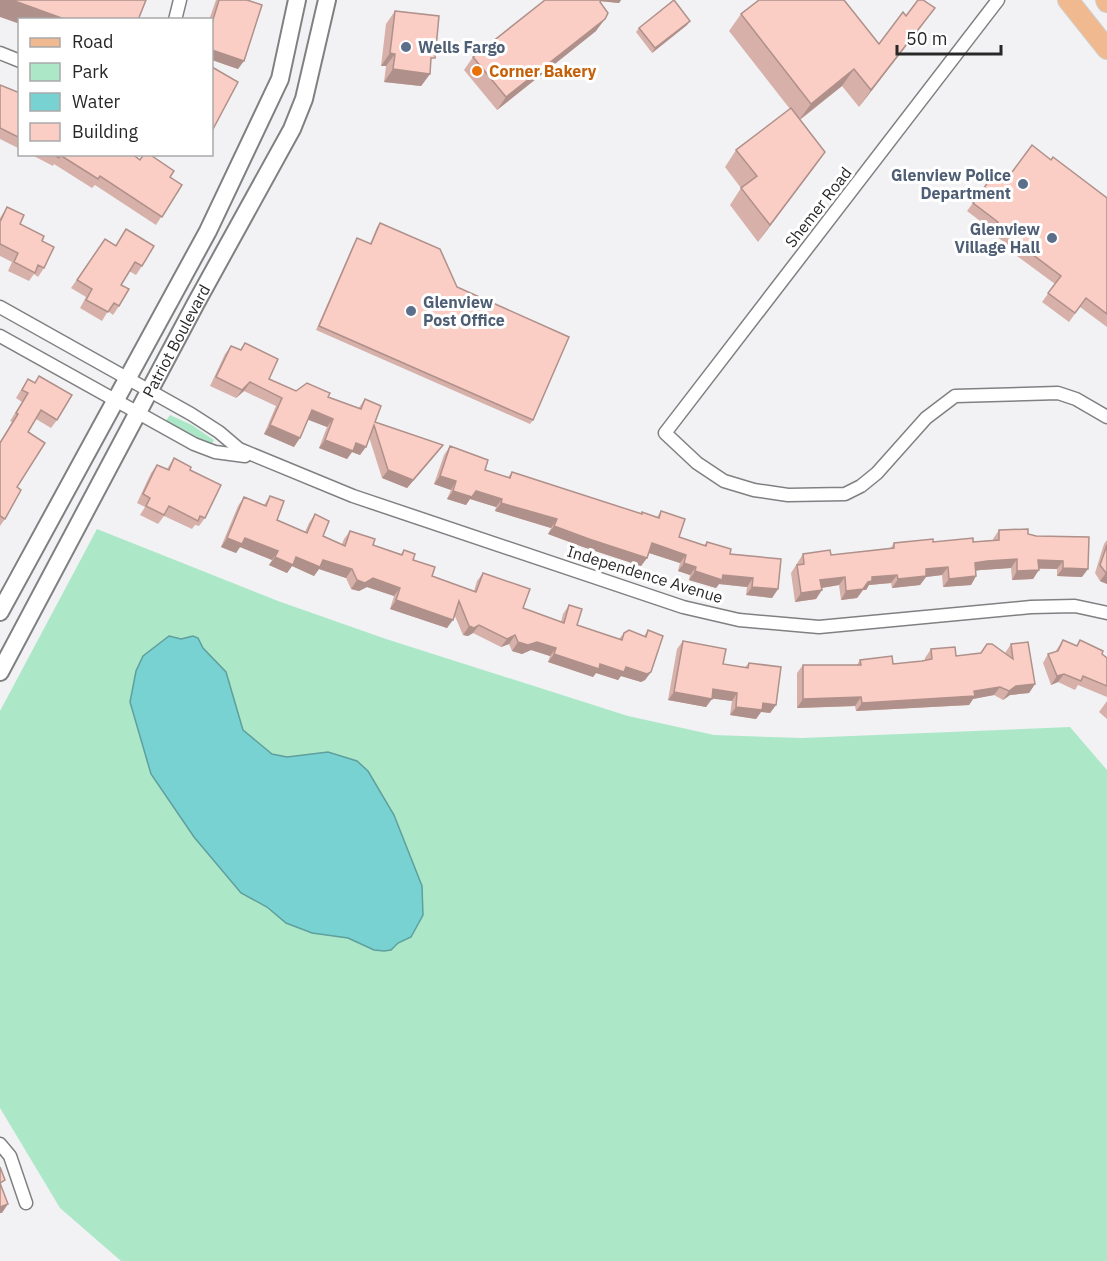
<svg xmlns="http://www.w3.org/2000/svg" width="1107" height="1261" font-family="'IBM Plex Sans',sans-serif">
<style>
.green{fill:#ace8c8}
.water{fill:#77d2d1;stroke:#5f9f9e;stroke-width:1.5}
.lines{fill:none;stroke-linecap:round;stroke-linejoin:round}
.minor-casing{stroke:#7f8081;stroke-width:15}
.secondary-casing{stroke:#7f8081;stroke-width:20}
.primary-casing{stroke:#d0d0d0;stroke-width:22}
.minor{stroke:#fff;stroke-width:12}
.secondary{stroke:#fff;stroke-width:16}
.primary{stroke:#f1b98f;stroke-width:20}
.wall{fill:#d7b0a9}
.shaded-wall{fill:#af908a}
.building{fill:#facdc5;stroke:#af908a;stroke-width:1.5}
.service-dot{fill:#5c6f8a;stroke:#fff;stroke-width:2}
.food-dot{fill:#e8710a;stroke:#fff;stroke-width:2}
.labels{text-anchor:middle;dominant-baseline:central;stroke-width:6;stroke-linejoin:round;paint-order:stroke}
.service-label{font-size:16px;font-weight:bold;fill:#4e5e75;stroke:#fff;text-anchor:start}
.food-label{font-size:16px;font-weight:bold;fill:#c56008;stroke:#fff;text-anchor:start}
.street-label{font-size:16px;fill:#282828;stroke:#fff}
</style>
<rect width="100%" height="100%" fill="#f2f2f4"/>
<g class="green">
<polygon points="170,415 192,425 214,440 210,447 165,422"/>
<polygon points="97,529 278,601 386,639 628,716 714,735 802,738 1070,727 1107,770 1107,1261 121,1261 60,1208 0,1108 0,711"/>
</g>
<polygon class="water" points="169,636 181,639 193,636 198,638 203,648 226,672 243,730 272,754 287,757 328,752 357,761 368,771 394,815 422,886 423,915 411,937 398,943 391,950 384,951 374,950 348,938 312,933 286,923 267,907 241,893 194,837 151,774 130,702 136,671 143,656"/>
<g class="lines">
<g class="minor-casing">
<g id="minor">
<polyline points="998,0 665,433 697,463 724,481 754,490 788,495 845,494 861,486 877,473 926,418 955,396 1058,393 1076,399 1107,417"/>
<polyline points="175,20 180,0"/>
<polyline points="0,53 20,61"/>
<polyline points="0,307 191,414 219,432 239,449 353,496 683,607 739,620 819,627 1031,607 1075,606 1107,613"/>
<polyline points="0,336 194,444 215,452 245,456"/>
<polyline points="0,1144 10,1156 26,1203"/>
</g>
</g>
<g class="secondary-casing">
<g id="secondary">
<polyline points="0,612 208,231 280,79 297,0"/>
<path id="s1" d="M0,672l196,-369 96,-174 12,-30 23,-99"/>
</g>
</g>
<g class="primary-casing">
<g id="primary">
<polyline points="1068,0 1107,49"/>
<polyline points="1106,0 1107,2"/>
</g>
</g>
<use href="#minor" class="minor"/>
<use href="#secondary" class="secondary"/>
<use href="#primary" class="primary"/>
</g>
<g class="wall">
<polygon points="216,0 247,0 238,69 212,60 212,20 209,20"/>
<polygon points="545,0 621,0 619,3 600,1 596,31 497,110 464,70 473,57"/>
<polygon points="395,11 431,64 430,74 421,86 384,82 386,66 381,66 386,24"/>
<polygon points="741,14 879,44 906,16 923,24 859,107 842,86 800,120 825,152 758,242 730,205 741,188 725,167 736,150 790,109 729,31"/>
<polygon points="687,25 652,53 636,32 639,28"/>
<polygon points="0,85 20,93 20,149 0,139"/>
<polygon points="30,154 132,154 182,185 156,225 95,185 92,188 54,164 53,166"/>
<polygon points="1051,160 1107,198 1107,327 1080,307 1069,322 1042,302 1055,284 1002,245 1004,242 990,232 992,230 967,211 996,171 1007,179"/>
<polygon points="7,207 20,224 42,241 44,268 38,277 34,274 29,281 8,271 12,262 0,256 0,218"/>
<polygon points="380,223 457,287 533,420 530,424 316,330 354,243 357,238 370,244 377,227"/>
<polygon points="126,229 142,266 136,275 129,271 121,285 119,306 113,315 108,311 102,321 80,308 86,297 71,288 105,239 115,246"/>
<polygon points="245,343 269,379 296,391 328,397 358,409 365,399 375,422 443,445 437,453 407,488 382,478 369,437 360,455 352,452 347,459 319,448 327,427 308,419 294,447 264,434 276,406 244,391 236,398 210,386 225,354 231,346 240,350"/>
<polygon points="39,376 57,420 51,428 36,419 28,432 17,487 5,519 0,526 0,442 12,422 10,421 22,402 16,398 22,388 28,379 34,383"/>
<polygon points="450,446 485,470 508,477 512,472 641,514 642,512 657,517 661,511 679,537 704,545 707,542 730,554 778,589 772,598 746,595 747,587 719,584 716,588 689,580 690,575 678,571 680,563 649,553 647,558 641,566 583,547 548,534 551,528 495,511 496,507 470,499 466,505 447,499 451,490 434,484 444,455"/>
<polygon points="174,458 190,470 205,518 199,526 195,525 192,529 164,516 158,524 140,515 145,507 137,503 151,473 157,465 167,469"/>
<polygon points="270,496 277,520 305,532 309,523 315,514 323,536 342,544 344,539 350,531 373,545 401,554 404,550 432,576 474,591 477,581 483,573 523,608 561,622 563,614 569,605 577,625 619,639 624,633 644,636 648,630 651,672 645,680 641,682 621,676 618,680 596,673 593,677 548,662 550,656 531,650 522,654 512,651 509,644 501,647 473,633 468,636 463,635 454,614 447,628 390,609 394,596 367,587 359,591 351,589 346,578 319,569 314,576 292,566 287,573 269,565 272,560 240,547 236,553 221,547 238,506 244,497 264,505"/>
<polygon points="999,530 1028,534 1082,577 1057,576 1057,569 1039,569 1033,579 1012,580 1011,568 981,570 976,570 976,576 971,585 943,587 942,575 926,577 920,585 892,588 891,583 869,585 866,590 863,590 857,598 841,600 839,585 822,588 816,599 795,602 791,573 803,554 831,555 890,549 894,543 973,542 993,540 993,539"/>
<polygon points="1107,540 1107,584 1100,581 1095,573 1104,544"/>
<polygon points="1063,640 1076,646 1080,640 1102,654 1107,658 1107,697 1078,685 1075,690 1058,682 1051,685 1043,663 1048,654 1055,652"/>
<polygon points="683,641 723,664 745,667 749,663 776,705 770,713 761,712 756,719 730,715 732,701 712,698 706,707 668,700 677,649"/>
<polygon points="1011,644 1035,684 1029,693 1010,695 1003,700 994,695 973,699 969,705 856,711 855,706 797,708 797,673 803,665 857,665 860,660 893,664 922,661 925,660 925,658 931,649 956,656 1005,654 1005,653"/>
<polygon points="1107,701 1107,719 1099,712"/>
</g>
<g class="shaded-wall">
<polygon points="0,0 12,0 67,20 20,20 20,24 0,17"/>
<polygon points="600,0 621,0 619,3 599,1"/>
<polygon points="935,8 923,24 859,107 871,90"/>
<polygon points="605,19 596,31 497,110 506,97"/>
<polygon points="690,21 687,25 652,53 655,48"/>
<polygon points="212,50 244,61 238,69 212,60"/>
<polygon points="390,53 395,54 386,66 381,66"/>
<polygon points="393,69 430,74 421,86 384,82"/>
<polygon points="854,69 842,86 799,120 811,104"/>
<polygon points="825,152 813,169 758,242 770,225"/>
<polygon points="250,382 244,391 236,398 242,390"/>
<polygon points="312,410 333,419 327,427 306,419"/>
<polygon points="270,425 300,438 294,447 264,434"/>
<polygon points="325,440 356,443 366,447 360,455 352,452 347,459 319,448"/>
<polygon points="443,445 437,453 407,488 382,478 388,470"/>
<polygon points="440,476 456,481 451,490 434,484"/>
<polygon points="453,491 476,491 502,499 496,507 470,499 466,505 447,499"/>
<polygon points="501,503 557,519 551,528 495,511"/>
<polygon points="554,526 647,558 641,566 583,547 548,534"/>
<polygon points="227,538 245,538 278,551 272,560 240,547 236,553 221,547"/>
<polygon points="652,543 686,555 680,563 646,552"/>
<polygon points="275,557 296,557 323,560 352,569 346,578 319,569 314,576 292,566 287,573 269,565"/>
<polygon points="1017,559 1011,568 981,570 969,572 975,563 987,561"/>
<polygon points="1038,560 1063,561 1057,569 1032,568"/>
<polygon points="684,563 696,567 690,575 678,571"/>
<polygon points="948,567 942,575 926,577 920,585 892,588 898,579 926,569"/>
<polygon points="1063,568 1088,569 1082,577 1057,576"/>
<polygon points="1039,570 1033,579 1012,580 1017,571"/>
<polygon points="695,571 723,575 753,578 747,587 719,584 716,588 689,580"/>
<polygon points="1106,573 1107,573 1107,584 1100,581"/>
<polygon points="897,575 891,583 869,585 866,590 863,590 857,598 841,600 846,591 872,577"/>
<polygon points="976,576 971,585 943,587 949,579"/>
<polygon points="845,577 839,585 815,589 820,580"/>
<polygon points="373,578 400,588 394,596 367,587 359,591 351,589 357,580"/>
<polygon points="752,587 778,589 772,598 746,595"/>
<polygon points="822,590 816,599 795,602 801,593"/>
<polygon points="396,600 453,620 447,628 390,609"/>
<polygon points="479,625 473,633 468,636 463,635 469,626"/>
<polygon points="515,635 509,644 501,647 507,639"/>
<polygon points="518,642 537,642 556,648 550,656 531,650 522,654 512,651"/>
<polygon points="554,654 600,664 626,667 651,672 645,680 641,682 621,676 618,680 596,673 593,677 548,662"/>
<polygon points="1064,674 1058,682 1051,685 1057,676"/>
<polygon points="1035,684 1029,693 1010,695 1003,700 1009,691 1016,686"/>
<polygon points="1000,687 994,695 973,699 969,705 856,711 862,703 974,691"/>
<polygon points="713,689 737,693 732,701 707,698"/>
<polygon points="674,692 712,699 706,707 668,700"/>
<polygon points="861,697 855,706 797,708 803,699"/>
<polygon points="763,703 776,705 770,713 761,712 756,719 730,715 736,707"/>
<polygon points="8,1204 2,1213 0,1213 0,1207"/>
</g>
<g class="building">
<polygon points="12,0 146,0 138,20 67,20"/>
<polygon points="219,0 247,0 262,5 244,61 212,50 212,23"/>
<polygon points="545,0 601,0 600,2 608,13 605,19 506,97 473,57"/>
<polygon points="674,0 690,21 655,48 639,28"/>
<polygon points="759,0 844,0 879,44 903,12 906,16 918,0 923,0 935,8 871,90 854,69 811,104 741,14"/>
<polygon points="395,11 439,16 435,58 431,58 430,74 393,69 395,54 390,53"/>
<polygon points="212,67 238,82 212,131"/>
<polygon points="0,85 20,93 20,138 0,128"/>
<polygon points="791,108 825,152 770,225 741,188 757,176 736,150"/>
<polygon points="1032,145 1051,160 1053,157 1107,198 1107,314 1086,298 1075,313 1048,293 1061,276 1008,236 1010,234 996,224 998,222 973,203 996,171 1007,179"/>
<polygon points="52,154 132,154 140,160 144,154 149,154 174,171 170,177 182,185 162,217 100,176 98,179 60,155 59,158"/>
<polygon points="7,207 24,215 20,224 44,236 42,241 54,247 44,268 38,265 35,273 14,262 18,253 0,244 0,220 1,220"/>
<polygon points="380,223 440,249 457,287 569,337 533,420 319,326 357,238 371,244"/>
<polygon points="126,229 154,246 142,266 135,262 121,285 129,289 119,306 114,303 108,312 86,300 92,289 77,280 105,239 116,246"/>
<polygon points="245,343 278,359 269,379 296,391 307,383 330,393 328,397 361,409 365,399 381,406 375,422 443,445 413,480 388,470 374,425 366,447 356,443 353,451 325,440 333,419 312,410 300,438 270,425 282,398 250,382 242,390 216,377 231,346 241,350"/>
<polygon points="39,376 72,395 57,420 41,410 28,432 45,443 17,487 21,490 5,519 0,516 0,443 18,414 16,413 28,393 22,390 28,379 35,383"/>
<polygon points="450,446 488,460 485,470 510,478 512,472 642,514 642,512 659,518 661,511 685,519 679,537 706,546 707,542 731,549 730,554 781,559 778,589 752,587 753,578 723,575 722,580 695,571 696,567 684,563 686,555 652,543 647,558 589,539 554,526 557,519 501,503 502,499 476,491 472,497 453,491 456,481 440,476"/>
<polygon points="174,458 191,467 190,470 221,485 205,518 200,516 198,521 169,506 164,515 146,506 150,498 143,494 157,465 169,470"/>
<polygon points="270,496 284,501 277,520 307,533 315,514 329,521 323,536 345,546 350,531 375,539 373,545 402,555 404,550 415,554 413,560 435,567 432,576 476,592 483,573 530,589 523,608 564,623 569,605 582,609 577,625 622,640 624,633 629,630 646,637 648,630 663,636 651,672 647,674 626,667 624,672 600,664 599,669 554,654 556,648 537,642 528,645 518,642 515,635 507,639 479,625 474,628 469,626 459,601 453,620 396,600 400,588 373,578 365,583 357,580 352,569 323,560 320,567 296,557 293,565 275,557 278,551 245,538 242,544 227,538 244,497 266,506"/>
<polygon points="1028,529 1028,534 1036,536 1089,537 1088,569 1063,568 1063,561 1038,560 1039,570 1017,571 1017,559 987,561 975,563 976,576 949,579 948,567 926,569 926,576 898,579 897,575 872,577 872,581 868,582 863,589 846,591 845,577 820,580 822,590 801,593 797,565 804,564 803,554 830,550 831,555 894,548 894,543 933,539 933,542 973,538 973,542 999,540 999,530"/>
<polygon points="1107,545 1107,573 1106,573 1100,565"/>
<polygon points="1063,640 1077,646 1080,640 1103,651 1102,654 1107,658 1107,686 1083,676 1081,681 1064,674 1057,676 1048,654 1058,651"/>
<polygon points="683,641 726,649 723,664 748,668 749,663 781,667 776,705 763,703 762,710 736,707 737,693 713,689 712,699 674,692"/>
<polygon points="1028,642 1035,684 1016,686 1009,691 1000,687 974,691 975,696 862,703 861,697 803,699 803,665 861,665 860,660 892,656 893,664 922,661 932,659 931,649 955,647 956,656 981,653 987,644 992,644 1013,659 1011,644"/>
<polygon points="0,1167 5,1180 0,1183 8,1204 0,1207"/>
</g>
<g class="service-dot">
<circle cx="406" cy="47" r="6"/>
<circle cx="1023" cy="184" r="6"/>
<circle cx="1052" cy="238" r="6"/>
<circle cx="411" cy="311" r="6"/>
</g>
<circle class="food-dot" cx="477" cy="71" r="6"/>
<g class="labels">
<g class="service-label">
<text x="418" y="47">Wells Fargo</text>
<text x="1011" y="175" text-anchor="end">Glenview Police<tspan x="1011" dy="18">Department</tspan></text>
<text x="1040" y="229" text-anchor="end">Glenview<tspan x="1040" dy="18">Village Hall</tspan></text>
<text x="423" y="302">Glenview<tspan x="423" dy="18">Post Office</tspan></text>
</g>
<g class="food-label">
<text x="489" y="71">Corner Bakery</text>
</g>
<g class="street-label">
<text transform="translate(818 207) rotate(-52)">Shemer Road</text>
<text stroke="none"><textPath href="#s1" startOffset="375">Patriot Boulevard</textPath></text>
<text transform="translate(645 574) rotate(17)">Independence Avenue</text>
</g>
</g>
<rect x="18" y="18" width="195" height="138" fill="#ffffff" stroke="#a9a9a9" stroke-width="1.5"/>
<rect x="30" y="38" width="30" height="9" fill="#f1b98f" stroke="#a9a9a9" stroke-width="1.5"/>
<text x="72" y="48" font-size="18" fill="#282828">Road</text>
<rect x="30" y="63" width="30" height="18" fill="#ace8c8" stroke="#a9a9a9" stroke-width="1.5"/>
<text x="72" y="78" font-size="18" fill="#282828">Park</text>
<rect x="30" y="93" width="30" height="18" fill="#77d2d1" stroke="#a9a9a9" stroke-width="1.5"/>
<text x="72" y="108" font-size="18" fill="#282828">Water</text>
<rect x="30" y="123" width="30" height="18" fill="#facdc5" stroke="#a9a9a9" stroke-width="1.5"/>
<text x="72" y="138" font-size="18" fill="#282828">Building</text>
<path d="M897 45v9h104v-9" fill="none" stroke="#282828" stroke-width="3"/>
<text x="906" y="45" font-size="18" fill="#282828" stroke="#ffffff" stroke-width="4.5" paint-order="stroke">50 m</text>
</svg>
